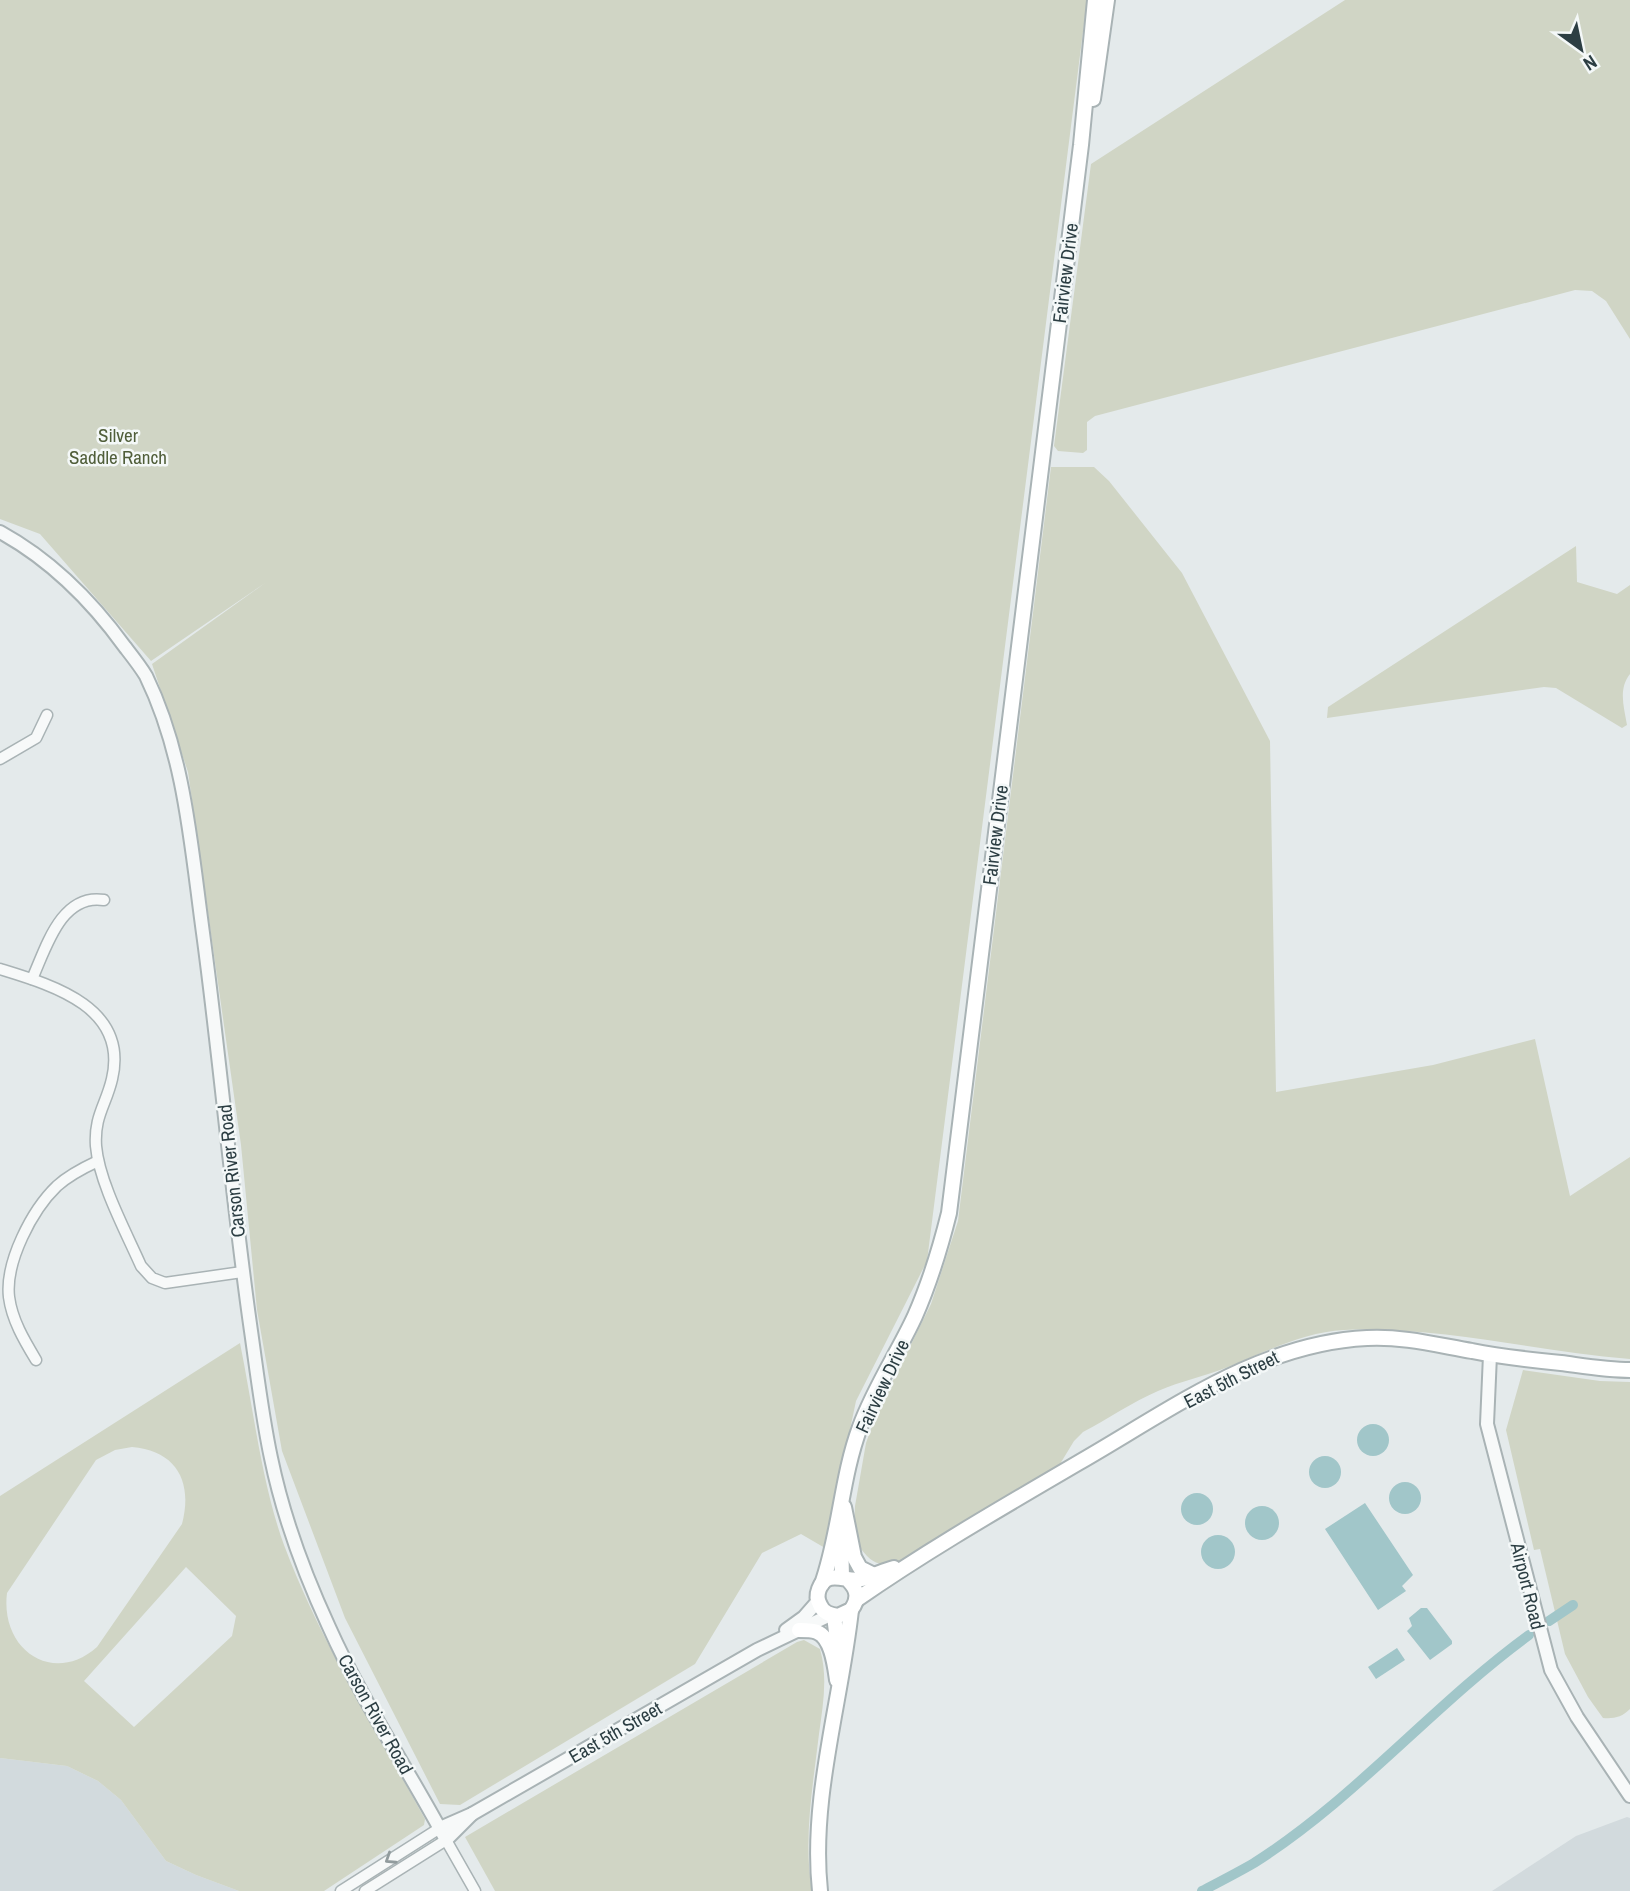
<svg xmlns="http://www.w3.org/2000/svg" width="1630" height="1891" font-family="'Archivo Narrow',sans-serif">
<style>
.built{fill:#d2dadd}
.green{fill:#d0d5c5;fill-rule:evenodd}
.water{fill:#a1c6c9}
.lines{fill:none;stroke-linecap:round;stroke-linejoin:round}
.canal{stroke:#a1c6c9;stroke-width:10}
.minor-casing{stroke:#a9b3b5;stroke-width:13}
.tertiary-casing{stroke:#a9b3b5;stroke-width:16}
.secondary-casing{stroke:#a9b3b5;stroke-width:18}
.minor{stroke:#f7f9f9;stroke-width:10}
.tertiary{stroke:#f7f9f9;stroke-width:12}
.secondary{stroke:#fff;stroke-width:14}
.oneway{stroke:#929c9e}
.labels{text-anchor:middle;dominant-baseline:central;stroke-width:5;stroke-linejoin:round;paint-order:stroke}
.street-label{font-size:19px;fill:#2c3e43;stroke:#f4f8f8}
.park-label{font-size:19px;fill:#505e3a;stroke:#f4f8f8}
</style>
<rect width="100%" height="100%" fill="#e4eaeb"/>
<g class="built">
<polygon points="0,1758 67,1766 98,1781 121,1800 166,1861 196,1875 239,1891 0,1891"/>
<polygon points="1627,1817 1630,1818 1630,1891 1492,1891 1576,1836"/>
</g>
<g class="green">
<polygon points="0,0 1087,0 927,1261 856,1401 825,1548 801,1534 762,1553 695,1664 460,1805 440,1804 345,1618 282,1451 257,1310 241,1145 188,772 152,664 265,583 151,661 40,534 0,519"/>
<polygon points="1345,0 1630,0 1630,339 1606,301 1592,291 1575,290 1095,416 1087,422 1087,450 1083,453 1058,451 1054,446 1091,164"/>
<path d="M1051,467h43l15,14 73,92 88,168 6,351 157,-27 102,-26 35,157 60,-39v202c-95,-8 -190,-33 -286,-29 -40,2 -79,22 -116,37 -23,9 -47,14 -70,24 -26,11 -50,28 -75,41l-9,9 -17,28 -163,95c-16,2 -23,-2 -33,-15l-5,1 -2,-20 1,-24 11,-63 10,-28 55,-111 27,-83z"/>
<path d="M1576,546l1,36 40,12 13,-9v89c-12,15 -6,33 -3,51l-5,3 -66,-40 -12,-1 -217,31 1,-11z"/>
<path d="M240,1343c13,64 22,142 44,202 36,96 92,185 141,274l-1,6 -100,66h-85l-43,-16 -30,-14 -45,-61 -23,-19 -31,-15 -67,-8v-262zM132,1447c45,4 61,35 50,77l-85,123c-44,39 -97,3 -90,-54l89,-133 19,-10zM186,1567l50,49 -4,20 -98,91 -50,-46z"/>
<path d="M1523,1370l77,11 30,1v327c-8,8 -16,10 -27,9l-15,-21 -23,-43 -25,-105 -6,1 -28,-120z"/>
<path d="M804,1640l16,9c8,28 3,56 -1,85 -6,51 -16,106 -7,157h-317l-30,-54 332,-195z"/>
</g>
<g class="water">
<circle cx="1373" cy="1440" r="16"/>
<circle cx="1325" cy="1472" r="16"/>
<circle cx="1405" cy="1498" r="16"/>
<circle cx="1197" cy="1509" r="16"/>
<polygon points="1365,1503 1413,1575 1402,1586 1406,1591 1378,1610 1325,1529"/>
<circle cx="1262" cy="1523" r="17"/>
<circle cx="1218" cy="1552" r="17"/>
<polygon points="1421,1608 1427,1608 1452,1641 1452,1644 1430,1660 1407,1631 1412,1626 1409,1618"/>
<polygon points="1397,1648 1405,1660 1376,1679 1368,1667"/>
</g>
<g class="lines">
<g class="canal">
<polyline points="1549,1621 1573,1605"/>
<path d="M1202,1891c17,-9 35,-18 52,-28 101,-64 179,-158 275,-228"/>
</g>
<g class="minor-casing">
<g id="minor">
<polyline points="0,759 36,738 47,715"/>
<path d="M0,969c52,16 129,38 112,110 -6,26 -18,37 -16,67 3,36 30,86 45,120l11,12 13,5 77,-11"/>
<path d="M32,979c14,-31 29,-86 72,-79"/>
<path d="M36,1360c-12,-20 -24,-40 -27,-63 -4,-35 23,-87 48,-111 12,-11 26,-18 41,-25"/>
<polyline points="341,1891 440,1828"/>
<polyline points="365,1891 446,1840 475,1891"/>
</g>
</g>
<g class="tertiary-casing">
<g id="tertiary">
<path d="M0,532c51,28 91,68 125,115 7,9 15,19 21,29 39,80 45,170 57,257 18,133 29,266 48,398 6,42 11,85 20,127 12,58 33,115 58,169 33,74 79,142 117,213l26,-26"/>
<polyline points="1490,1355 1487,1424 1551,1670 1577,1717 1630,1796"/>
<polyline points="786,1630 804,1617 818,1601"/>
<polyline points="440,1828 472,1814 757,1650 830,1615"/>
</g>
</g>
<g class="secondary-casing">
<g id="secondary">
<polyline points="1093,99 1107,0"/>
<polyline points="844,1507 854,1557 860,1568 874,1575"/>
<polyline points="841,1536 842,1577"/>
<path d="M849,1581c9,9 10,18 2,29l-13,6c-8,-1 -15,-3 -18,-11 -3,-5 -3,-11 -1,-16 8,-21 28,-6 43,-10 11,-3 21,-8 32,-11"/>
<path d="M822,1584c18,-51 19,-106 38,-157 14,-39 38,-74 55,-111 15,-34 25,-67 34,-103l132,-1068 14,-145"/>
<path d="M856,1600c72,-50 147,-93 222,-137 91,-52 181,-120 289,-125 35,-2 70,7 105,13 29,6 59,9 89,12 23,3 46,7 69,7"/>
<polyline points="834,1616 839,1656"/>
<path d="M799,1630c5,0 14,0 18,2 15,6 18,34 20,48"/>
<path d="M820,1891c-10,-92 21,-189 31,-281"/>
</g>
</g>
<use href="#minor" class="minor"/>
<use href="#tertiary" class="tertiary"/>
<use href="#secondary" class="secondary"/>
</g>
<defs><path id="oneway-chevron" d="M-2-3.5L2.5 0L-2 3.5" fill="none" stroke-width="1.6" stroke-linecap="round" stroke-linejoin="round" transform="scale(1.75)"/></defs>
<use class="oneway" href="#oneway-chevron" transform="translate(390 1859) rotate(147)"/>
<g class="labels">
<g class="street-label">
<text transform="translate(1065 273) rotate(-83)">Fairview Drive</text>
<text transform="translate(995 835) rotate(-83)">Fairview Drive</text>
<text transform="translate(231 1171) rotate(-96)">Carson River Road</text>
<text transform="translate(1231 1379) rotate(-27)">East 5th Street</text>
<text transform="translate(882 1386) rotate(-65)">Fairview Drive</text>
<text transform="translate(1528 1586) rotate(76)">Airport Road</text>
<text transform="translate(376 1714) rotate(61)">Carson River Road</text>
<text transform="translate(615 1732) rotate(-30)">East 5th Street</text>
</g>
<g class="park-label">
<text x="118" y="435">Silver<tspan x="118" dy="22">Saddle Ranch</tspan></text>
</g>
</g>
<g transform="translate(1581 49) rotate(147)" stroke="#f4f8f8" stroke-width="5" paint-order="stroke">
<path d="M0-5L12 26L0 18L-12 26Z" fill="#2c3e43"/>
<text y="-10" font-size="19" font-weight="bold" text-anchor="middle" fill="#2c3e43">N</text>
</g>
</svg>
